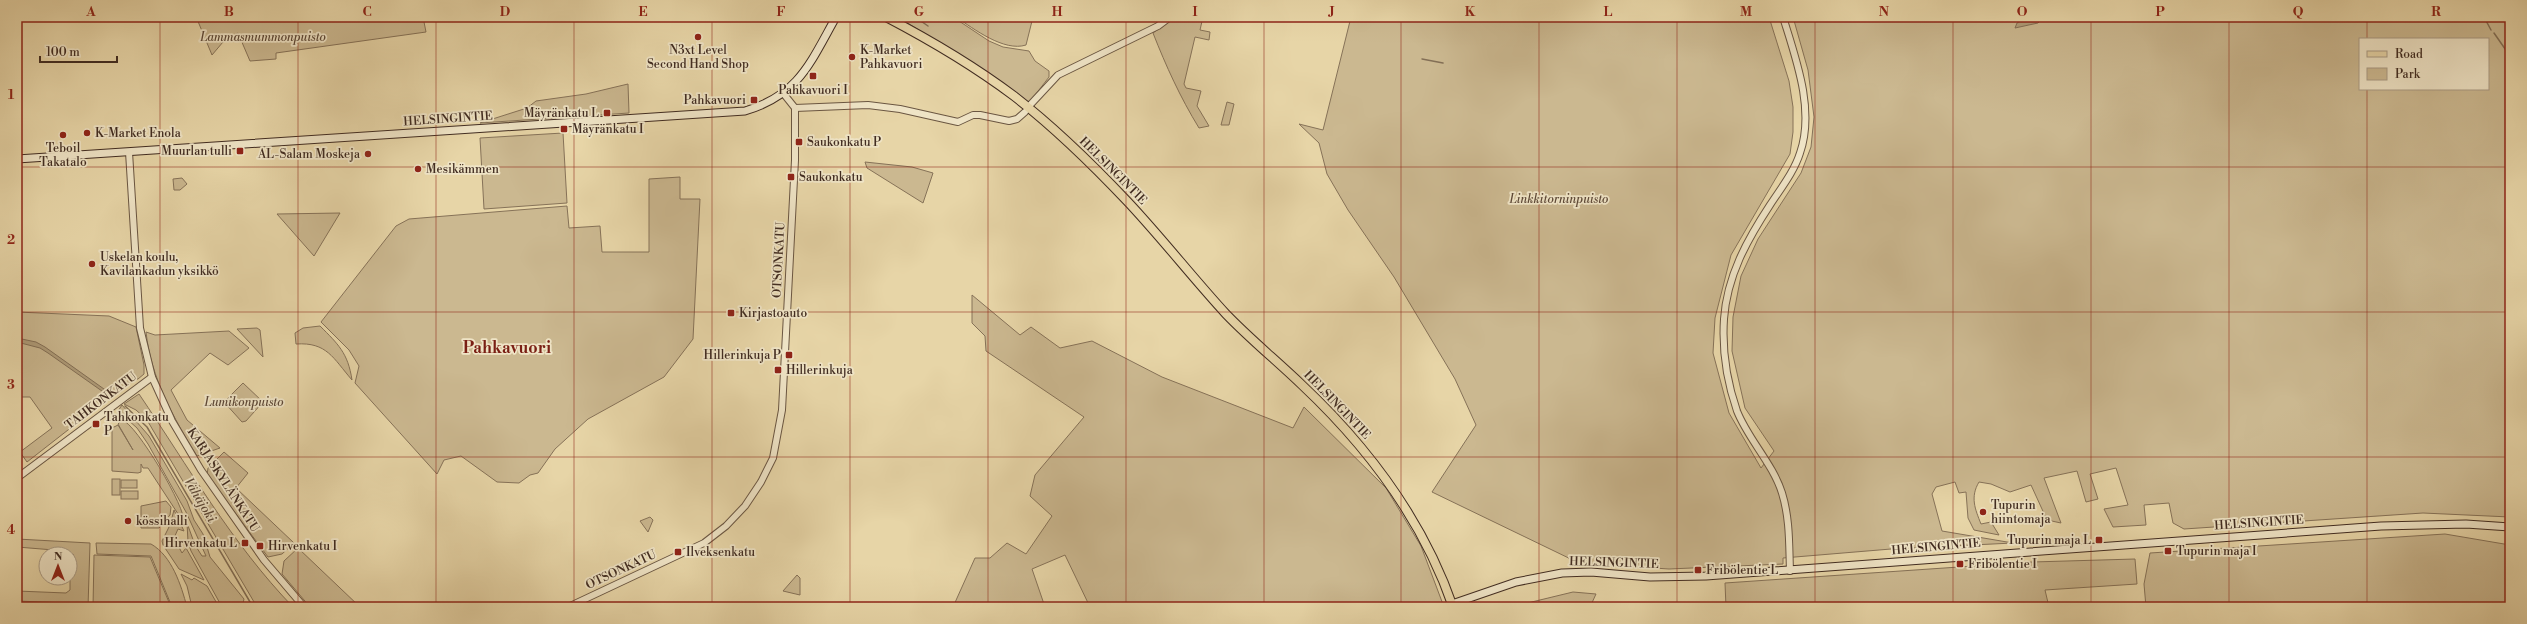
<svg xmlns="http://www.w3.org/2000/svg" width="2527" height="624" font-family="'Libre Bodoni',serif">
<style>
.green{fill:#cbb890;stroke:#867258;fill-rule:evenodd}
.water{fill:#af9c79;stroke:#836f56}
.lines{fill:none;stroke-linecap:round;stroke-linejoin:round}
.stream{stroke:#836f56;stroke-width:1.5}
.tertiary-casing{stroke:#6a5642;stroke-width:8}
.secondary-casing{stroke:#412c21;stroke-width:9}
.primary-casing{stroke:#412c21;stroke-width:10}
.tertiary{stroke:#efe4c6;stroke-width:6}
.secondary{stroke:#efe4c6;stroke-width:7}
.primary{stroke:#e7d5a7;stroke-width:8}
.grid{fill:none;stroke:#8f2418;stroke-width:1;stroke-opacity:0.55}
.poi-dot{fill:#8f2418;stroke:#efe4c6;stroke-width:1.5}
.labels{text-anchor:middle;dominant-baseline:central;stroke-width:3.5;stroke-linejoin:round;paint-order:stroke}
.park-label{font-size:12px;font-style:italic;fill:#5d4837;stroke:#efe4c6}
.poi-label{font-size:12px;fill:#412c21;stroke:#efe4c6;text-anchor:start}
.street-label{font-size:12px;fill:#412c21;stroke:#efe4c6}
.water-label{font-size:13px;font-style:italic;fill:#5c4837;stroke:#efe4c6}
.district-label{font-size:16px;font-weight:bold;fill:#7a1f14;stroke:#efe4c6}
.neatline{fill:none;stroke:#8f2418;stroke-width:1.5}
.grid-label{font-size:13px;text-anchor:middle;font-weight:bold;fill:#8f2418}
</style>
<rect width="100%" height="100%" fill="#e7d5a7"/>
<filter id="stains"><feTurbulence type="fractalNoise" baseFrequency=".005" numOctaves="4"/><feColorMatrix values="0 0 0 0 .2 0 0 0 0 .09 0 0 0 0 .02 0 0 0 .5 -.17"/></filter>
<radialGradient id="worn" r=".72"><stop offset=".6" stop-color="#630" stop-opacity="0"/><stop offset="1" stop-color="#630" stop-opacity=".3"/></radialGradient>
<g class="green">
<polygon points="201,17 423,17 426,32 276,53 276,59 250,61 238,33 223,42 212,55 197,19"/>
<polygon points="898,17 953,17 989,41 1003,47 1029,51 1035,61 1049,71 1049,77 1029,103 991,75"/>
<path d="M956,17h77l-7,28c-22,7 -52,-16 -70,-28z"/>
<path d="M1175,17h28l-3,13 10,2 -1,8 -14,-3 -11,47 2,4 15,3 -4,15 12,20 -10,2c-19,-31 -33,-62 -46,-95z"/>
<path d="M1351,17h418l20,64 4,26v25l-3,22 -59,101 -16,63 -2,35 16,60 32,55 13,-17 -29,-43 -13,-57 1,-34 8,-41 17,-37 43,-66 10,-26 3,-30 -6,-47 -15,-53h717v500l-87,-4 -239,16 -11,-6 -4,-20 -25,2 2,20 -33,2 -9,-18 24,-4 -12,-37 -26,6 8,25 -12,3 -9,-31 -33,7 17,45 -14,-3 -16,-35 -21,7 -19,-8 -12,-2c-9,15 -4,27 2,42l10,-2 8,13 -25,-5 -6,-12 -2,-26 -7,1 -4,-11 -19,5 -4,7 10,37 71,12 -122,6 -108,9v6l-114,5 -90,-6 -147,-71 44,-67 -21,-46 -61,-102 -46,-67 -21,-36 -8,-31 -20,-19 24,6zM2360,39h128v50h-128z"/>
<polygon points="628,84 629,113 480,123 527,108 536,101 586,94"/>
<polygon points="1227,102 1234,104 1229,125 1221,125"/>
<polygon points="563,133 567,203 484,209 480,138"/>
<polygon points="865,162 912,167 933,173 923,203 867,168"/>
<polygon points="680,177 680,199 700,199 693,339 664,377 588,419 555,449 538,473 530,475 519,483 497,482 461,456 444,460 437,474 355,383 359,366 349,350 321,322 396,226 409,219 567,206 569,228 600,226 602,252 649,252 649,179"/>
<polygon points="182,178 187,184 180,190 174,190 173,179"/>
<polygon points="340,213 314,256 277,214"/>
<polygon points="972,295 1020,335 1031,327 1060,348 1092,341 1162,377 1293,428 1304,407 1386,488 1421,546 1444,607 1090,607 1065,555 1032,569 1045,607 953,607 975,558 990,558 1007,543 1026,554 1052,516 1030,496 1035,475 1084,417 986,351 985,336 972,323"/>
<polygon points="17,312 109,316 136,327 144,365 144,374 138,379 132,380 27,462 20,452 52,428 30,397 17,397"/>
<path d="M320,326c18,18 28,27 32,54 -19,-22 -25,-38 -56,-36l-1,-11 8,-5z"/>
<polygon points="257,328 260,330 263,357 237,329"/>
<path d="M229,331l20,17 -21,17 -18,-12 -39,37 16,30 33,28 -23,8c-24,-39 -46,-78 -51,-124l9,3z"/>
<polygon points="243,383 263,402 246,421 242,422 224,402"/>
<path d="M139,394c49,72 93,150 154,213h-36l-110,-187 -11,-10 -12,-6z"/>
<polygon points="122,405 149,436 187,501 194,520 203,534 210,557 244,599 242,607 222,607 191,551 188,542 187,523 195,545 202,556 206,556 186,512 148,444 137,428 118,411"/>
<path d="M122,420c14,3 65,89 62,103l-36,-55h-5l-2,-4v8l-3,1 -26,-2v-43l6,-3 15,25 -15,-26z"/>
<polygon points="224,452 248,473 236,488 294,543 282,554 268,557 207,475 208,468"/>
<rect x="112" y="479" width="8" height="16"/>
<rect x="121" y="480" width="16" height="8"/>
<rect x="121" y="491" width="17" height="8"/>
<polygon points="166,501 171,507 170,515 159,528 141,528 141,506"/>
<polygon points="174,510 184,531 178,529 174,538 182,553 186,548 204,580 179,569 163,545 162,541 170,525"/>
<polygon points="650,517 653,520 648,532 640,521"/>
<polygon points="2445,534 2510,545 2510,607 2146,607 2144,584 2150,553"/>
<polygon points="17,539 90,543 88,607 18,607 17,602 67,603 17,601 17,591 66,593 70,590 70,555 74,555 66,551 17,547"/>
<path d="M96,543l55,1c21,12 30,41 36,63h-15l-21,-51 -54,-2z"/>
<polygon points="298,548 360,607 310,607 282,574 284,561"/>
<polygon points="94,555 150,557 171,607 93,607"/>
<polygon points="2135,559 2137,584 2045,590 2049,607 1726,607 1725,583 2032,562"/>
<polygon points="181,574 192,580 194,578 207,586 219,607 192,607 187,586"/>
<polygon points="797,575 800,578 800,595 783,591"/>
<polygon points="1573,592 1596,594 1590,607 1511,607"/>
</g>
<g class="water">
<polygon points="2028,17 2044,17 2038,23 2015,28 2017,23"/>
<polygon points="17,338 36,342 45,347 111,394 109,396 48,353 40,348 17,342"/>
</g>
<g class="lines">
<g class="stream">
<polyline points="915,17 928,26"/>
<polyline points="2484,17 2491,30"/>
<polyline points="2494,33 2510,56"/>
<polyline points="1422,59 1443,63"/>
<polyline points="125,406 147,427 253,607"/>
</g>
<g class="tertiary-casing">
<g id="tertiary">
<path d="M1783,17c13,42 32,93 17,136 -6,19 -19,35 -30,52 -23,35 -43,71 -46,114 -2,30 3,63 13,92 11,28 36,53 45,82 8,26 7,52 8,78"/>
<polyline points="1031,104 1058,75 1158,26 1170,17"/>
<polyline points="795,108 868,105 900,109 958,122 973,115 980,115 1009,121 1017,119 1025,112"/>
<polyline points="129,152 140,328 152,377 172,421 201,470 264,560 304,607"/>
<polyline points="17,478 152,377"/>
<polyline points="568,607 704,543 726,526 745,506 761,482 773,458 782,410 795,160 795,108 783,93"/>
</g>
</g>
<g class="secondary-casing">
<g id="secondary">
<path d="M17,159l728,-48c54,-16 65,-48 91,-94"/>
<polyline points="1452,604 1516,582 1562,573 1591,572 1650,577 1706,576 2381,526 2466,524 2510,527"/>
</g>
</g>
<g class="primary-casing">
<path id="primary" d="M886,17c44,23 88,49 128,79 40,31 78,68 113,105 34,36 65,76 99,113 24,25 51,47 76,71 67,63 121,135 151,222"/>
</g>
<use href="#tertiary" class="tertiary"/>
<use href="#secondary" class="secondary"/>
<use href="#primary" class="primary"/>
</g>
<path class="grid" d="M160,17v590M298,17v590M436,17v590M574,17v590M712,17v590M850,17v590M988,17v590M1126,17v590M1264,17v590M1401,17v590M1539,17v590M1677,17v590M1815,17v590M1953,17v590M2091,17v590M2229,17v590M2367,17v22M2367,89v518M17,167h2493M17,312h2493M17,457h2493"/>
<g class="poi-dot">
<circle cx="698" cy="37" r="4"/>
<circle cx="852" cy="57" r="4"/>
<rect x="809" y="72" width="8" height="8" rx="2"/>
<rect x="750" y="96" width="8" height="8" rx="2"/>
<rect x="603" y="109" width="8" height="8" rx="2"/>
<rect x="560" y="125" width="8" height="8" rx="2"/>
<circle cx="87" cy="133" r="4"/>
<circle cx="63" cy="135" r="4"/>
<rect x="795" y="138" width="8" height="8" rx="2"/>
<rect x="236" y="147" width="8" height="8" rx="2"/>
<circle cx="368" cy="154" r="4"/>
<circle cx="418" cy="169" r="4"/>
<rect x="787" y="173" width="8" height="8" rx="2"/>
<circle cx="92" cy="264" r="4"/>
<rect x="727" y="309" width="8" height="8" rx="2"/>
<rect x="785" y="351" width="8" height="8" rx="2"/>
<rect x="774" y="366" width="8" height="8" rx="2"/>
<rect x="92" y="420" width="8" height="8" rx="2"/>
<circle cx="1983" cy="512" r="4"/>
<circle cx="128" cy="521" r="4"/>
<rect x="2095" y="536" width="8" height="8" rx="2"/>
<rect x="241" y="539" width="8" height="8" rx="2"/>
<rect x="256" y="542" width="8" height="8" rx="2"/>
<rect x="2164" y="547" width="8" height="8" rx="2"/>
<rect x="674" y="548" width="8" height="8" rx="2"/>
<rect x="1956" y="560" width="8" height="8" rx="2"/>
<rect x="1694" y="566" width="8" height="8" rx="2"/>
</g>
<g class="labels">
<g class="park-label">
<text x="263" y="37">Lammasmummonpuisto</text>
<text x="1559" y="199">Linkkitorninpuisto</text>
<text x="244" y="402">Lumikonpuisto</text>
</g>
<g class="poi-label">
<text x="698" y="50" text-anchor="middle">N3xt Level<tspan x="698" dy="14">Second Hand Shop</tspan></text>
<text x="860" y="50">K-Market<tspan x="860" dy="14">Pahkavuori</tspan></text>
<text x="813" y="90" text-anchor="middle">Pahkavuori I</text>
<text x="746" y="100" text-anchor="end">Pahkavuori</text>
<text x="599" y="113" text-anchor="end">Mäyränkatu L</text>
<text x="572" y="129">Mäyränkatu I</text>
<text x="95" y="133">K-Market Enola</text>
<text x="807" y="142">Saukonkatu P</text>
<text x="63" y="148" text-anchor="middle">Teboil<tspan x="63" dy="14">Takatalo</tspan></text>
<text x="232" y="151" text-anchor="end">Muurlan tulli</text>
<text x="360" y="154" text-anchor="end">AL-Salam Moskeja</text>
<text x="426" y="169">Mesikämmen</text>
<text x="799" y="177">Saukonkatu</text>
<text x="100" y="257">Uskelan koulu,<tspan x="100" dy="14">Kavilankadun yksikkö</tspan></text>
<text x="739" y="313">Kirjastoauto</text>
<text x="781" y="355" text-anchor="end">Hillerinkuja P</text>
<text x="786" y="370">Hillerinkuja</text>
<text x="104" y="417">Tahkonkatu<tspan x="104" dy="14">P</tspan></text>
<text x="1991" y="505">Tupurin<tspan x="1991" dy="14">hiintomaja</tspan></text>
<text x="136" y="521">kössihalli</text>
<text x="2091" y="540" text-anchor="end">Tupurin maja L</text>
<text x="237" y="543" text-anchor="end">Hirvenkatu L</text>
<text x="268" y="546">Hirvenkatu I</text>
<text x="2176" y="551">Tupurin maja I</text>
<text x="686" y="552">Ilveksenkatu</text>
<text x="1968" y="564">Fribölentie I</text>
<text x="1706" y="570">Fribölentie L</text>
</g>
<g class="street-label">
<text transform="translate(448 119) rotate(-4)">HELSINGINTIE</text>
<text transform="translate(1113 171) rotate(45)">HELSINGINTIE</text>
<text transform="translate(779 260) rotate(-87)">OTSONKATU</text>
<text transform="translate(101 401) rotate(-37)">TAHKONKATU</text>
<text transform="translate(1337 405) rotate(46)">HELSINGINTIE</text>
<text transform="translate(223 480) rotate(57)">KARJASKYLÄNKATU</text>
<text transform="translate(2259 523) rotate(-4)">HELSINGINTIE</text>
<text transform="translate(1936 547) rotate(-5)">HELSINGINTIE</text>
<text transform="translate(1614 563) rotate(2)">HELSINGINTIE</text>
<text transform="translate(621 570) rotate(-25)">OTSONKATU</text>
</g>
<g class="water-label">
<text transform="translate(200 500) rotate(59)">Vähäjoki</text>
</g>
<g class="district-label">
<text x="507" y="348">Pahkavuori</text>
</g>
</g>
<rect width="2527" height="624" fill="none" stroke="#e7d5a7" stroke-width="44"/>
<rect x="2359" y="38" width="130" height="52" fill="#efe4c6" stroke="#a99a84"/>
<rect x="2367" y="51" width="20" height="6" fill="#e7d5a7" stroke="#a99a84"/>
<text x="2395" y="58" font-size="12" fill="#412c21">Road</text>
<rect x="2367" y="68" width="20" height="12" fill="#cbb890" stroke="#a99a84"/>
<text x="2395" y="78" font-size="12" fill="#412c21">Park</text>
<g transform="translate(58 566)"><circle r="19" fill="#efe4c6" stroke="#a99a84"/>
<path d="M0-3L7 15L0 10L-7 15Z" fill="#8f2418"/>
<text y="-6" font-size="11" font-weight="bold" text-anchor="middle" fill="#412c21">N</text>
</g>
<path d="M40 56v6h77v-6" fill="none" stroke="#412c21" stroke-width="2"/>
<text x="46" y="56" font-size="12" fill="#412c21" stroke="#efe4c6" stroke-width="3" paint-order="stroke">100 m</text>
<rect x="22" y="22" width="2483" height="580" class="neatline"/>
<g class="grid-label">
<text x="91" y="16">A</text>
<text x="229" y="16">B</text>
<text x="367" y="16">C</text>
<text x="505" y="16">D</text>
<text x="643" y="16">E</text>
<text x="781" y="16">F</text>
<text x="919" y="16">G</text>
<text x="1057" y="16">H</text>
<text x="1195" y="16">I</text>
<text x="1332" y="16">J</text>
<text x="1470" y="16">K</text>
<text x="1608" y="16">L</text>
<text x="1746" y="16">M</text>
<text x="1884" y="16">N</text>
<text x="2022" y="16">O</text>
<text x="2160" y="16">P</text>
<text x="2298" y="16">Q</text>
<text x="2436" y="16">R</text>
<text x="11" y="99">1</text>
<text x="11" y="244">2</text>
<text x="11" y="389">3</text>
<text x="11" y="534">4</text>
</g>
<rect width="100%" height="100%" filter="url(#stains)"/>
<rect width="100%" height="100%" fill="url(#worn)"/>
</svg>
